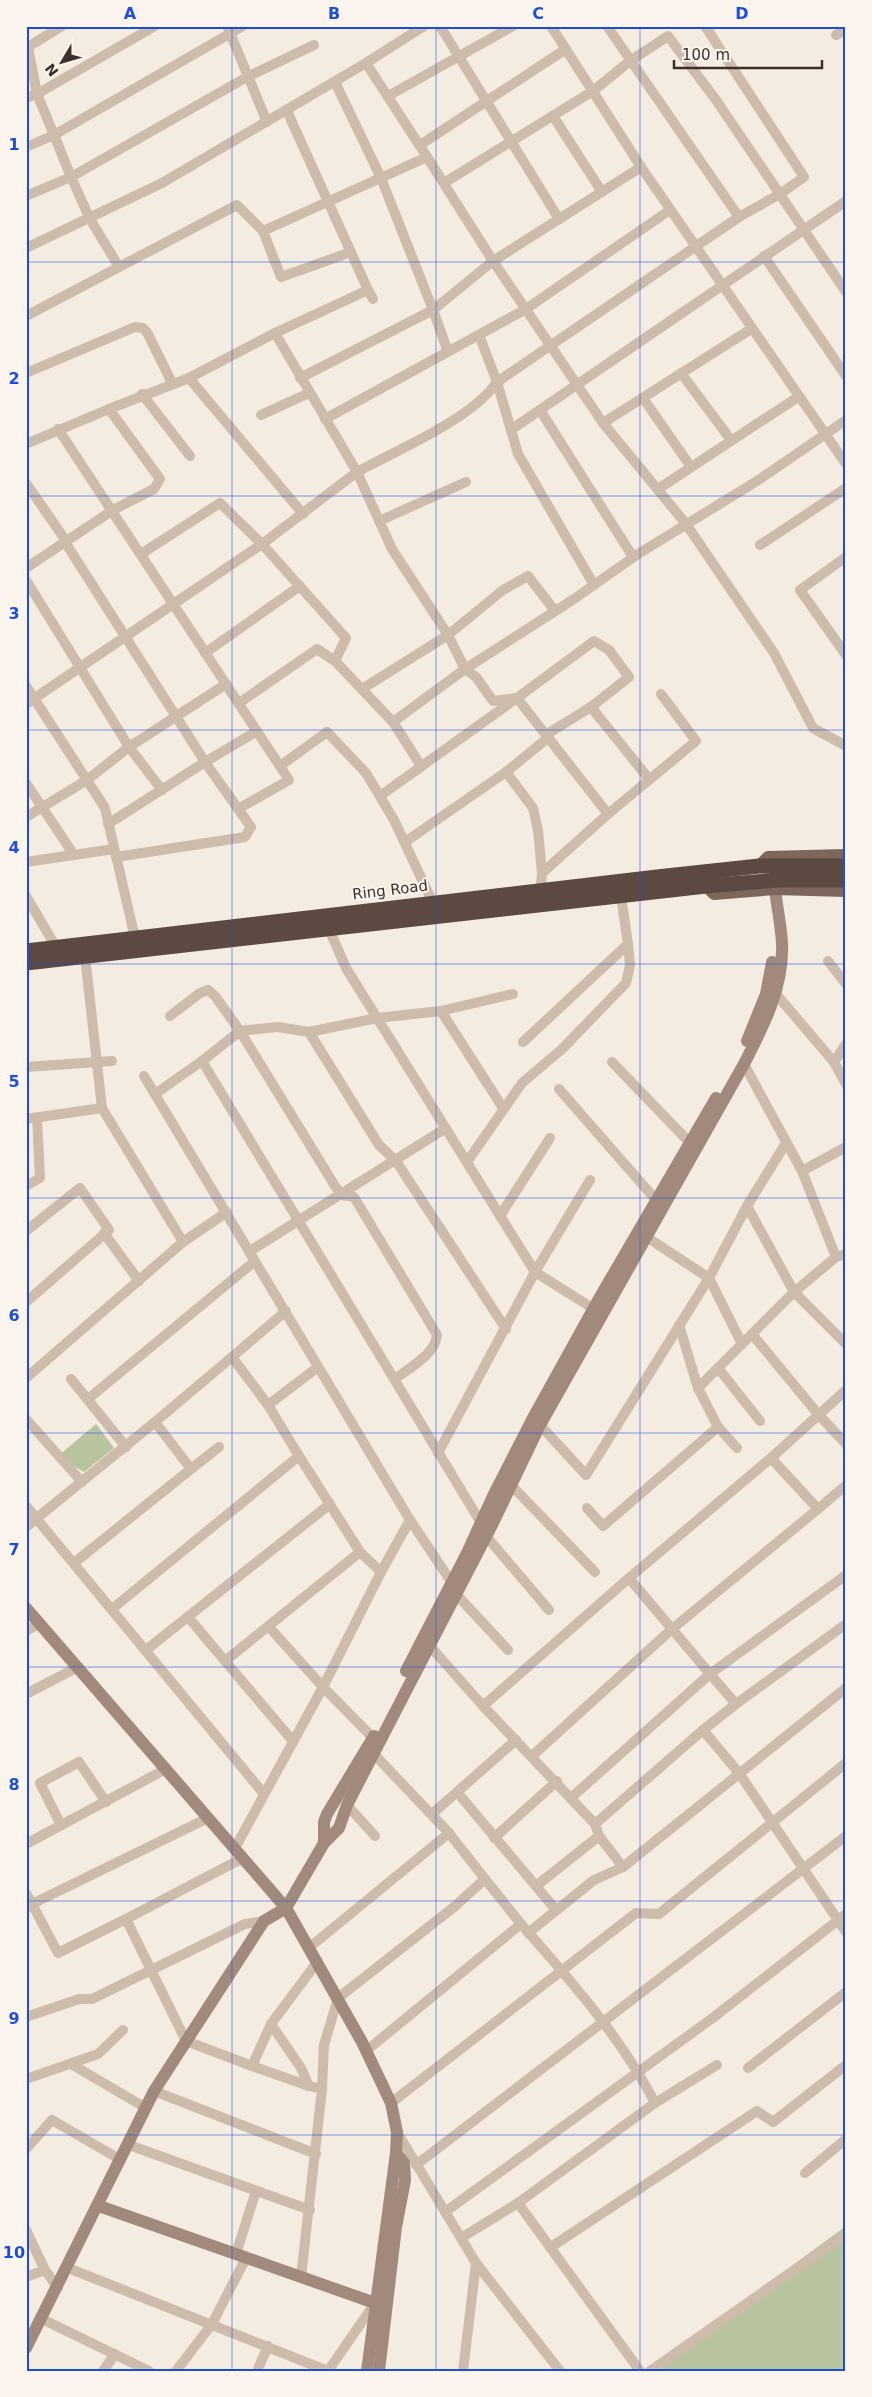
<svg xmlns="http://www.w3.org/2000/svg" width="872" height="2397" font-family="'DejaVu Sans',sans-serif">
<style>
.green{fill:#b8c4a0}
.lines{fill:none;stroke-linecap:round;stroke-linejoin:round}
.street{stroke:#cdbbac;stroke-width:10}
.secondary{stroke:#a18a7d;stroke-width:12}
.primary{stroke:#7d675c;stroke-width:12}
.highway{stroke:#5c4a42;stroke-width:15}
.grid{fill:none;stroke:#1d4ed8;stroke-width:1;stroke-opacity:0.55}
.labels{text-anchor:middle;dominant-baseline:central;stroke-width:4;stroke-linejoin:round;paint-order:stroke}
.street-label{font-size:15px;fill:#3b302b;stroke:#fbf5ee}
.neatline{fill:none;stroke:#1d4ed8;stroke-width:2}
.grid-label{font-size:16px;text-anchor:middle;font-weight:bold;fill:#1d4ed8}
</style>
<rect width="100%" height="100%" fill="#f4ebe1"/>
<g class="green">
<polygon points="96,1424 114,1448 84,1472 58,1456"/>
<polygon points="846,2226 846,2371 649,2371"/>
</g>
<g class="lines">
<g class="street">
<polyline points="440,26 559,219"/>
<polyline points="551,26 641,167 846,464"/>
<path d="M607,26l132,191 -242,165c-25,37 -100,68 -140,90l35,77 56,86 17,34 109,-70 64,-45 119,-73 89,-61"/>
<polyline points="705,26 804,177 780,194 739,217"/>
<polyline points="228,28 267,122"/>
<polyline points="836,35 846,30"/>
<polyline points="26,45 28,47 62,26"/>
<polyline points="26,48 28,47 37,94 155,26"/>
<polyline points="366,63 424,26"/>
<polyline points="335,82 381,178 433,310 493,261 641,167"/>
<polyline points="388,96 513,26"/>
<polyline points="26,98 37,94 54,135 243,26"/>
<polyline points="287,111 368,290"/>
<polyline points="553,116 602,192"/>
<polyline points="420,145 566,49"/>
<polyline points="26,147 54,135 71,177 247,77 314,45"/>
<polyline points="427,157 493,261 603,423 686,524 774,653 813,728 846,746"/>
<polyline points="444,183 593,91 630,61 668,36 716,100 846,292"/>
<polyline points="26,196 71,177 90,219 119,267"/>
<polyline points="263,231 281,277 351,252"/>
<polyline points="26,248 162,183 366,63 427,157 263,231 237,205 26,316"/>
<polyline points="764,256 846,376"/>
<polyline points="275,333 368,290 373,299"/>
<polyline points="479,335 497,382 518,454 594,585"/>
<polyline points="26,373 135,327 143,328 148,334 172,383"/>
<polyline points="681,373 731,440"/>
<polyline points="189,378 303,514"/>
<polyline points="300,378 433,310 448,352"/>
<polyline points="142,394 190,456"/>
<polyline points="643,398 691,467"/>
<polyline points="540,410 633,557"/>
<polyline points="261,415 309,393"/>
<polyline points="325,419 526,309 670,210"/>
<polyline points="603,423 751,329"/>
<polyline points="58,429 289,780 238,809"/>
<polyline points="512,429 846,201"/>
<polyline points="26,444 109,409 160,479 154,489 113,510 26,568"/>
<polyline points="26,483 66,541"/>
<polyline points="658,489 798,397"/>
<polyline points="379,521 466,482"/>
<polyline points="65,542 205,762 257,731"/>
<polyline points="760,545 846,488"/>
<polyline points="141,554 220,503 262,544 346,638 335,661 393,722 465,669 476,677 493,701 517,698 594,641 609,650 629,677 591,707"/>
<polyline points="846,557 800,590 846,655"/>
<polyline points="26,580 129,747 87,780 26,817"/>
<polyline points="205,653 300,586"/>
<polyline points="26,686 105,808 135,938"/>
<polyline points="362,689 448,635 503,590 528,576 555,611"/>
<polyline points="239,703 317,649 335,661"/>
<polyline points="26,704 262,544 357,472 275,333 189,378 109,409"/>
<polyline points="393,722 421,766"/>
<polyline points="547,734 591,707 649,779"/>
<polyline points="280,766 327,732 366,773 394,820 433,903"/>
<polyline points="506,772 533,808 538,830 542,873"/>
<polyline points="26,783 74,855"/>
<polyline points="162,790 129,747 226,684"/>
<polyline points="380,796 517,698 608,814 542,873 540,895"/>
<polyline points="608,814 696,741 661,694"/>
<polyline points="108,824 205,762 251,827 245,837 116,857"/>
<polyline points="405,842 506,772 549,737"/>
<polyline points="26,862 114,849"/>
<polyline points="26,896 59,952"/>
<polyline points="329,929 346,968 535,1272 594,1309"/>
<polyline points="828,961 846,984"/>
<polyline points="776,994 834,1062 846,1084"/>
<polyline points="441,1011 503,1108"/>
<path d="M170,1016l30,-23 8,-3 7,6 25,35 95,155 7,9 12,2 83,138c-2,20 -27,32 -42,44"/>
<polyline points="523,1042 628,944 621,896"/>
<polyline points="202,1061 240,1031 278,1027 309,1032"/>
<polyline points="612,1062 690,1143"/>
<polyline points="834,1062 846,1044"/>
<polyline points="744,1064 802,1171 836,1257 846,1254"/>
<polyline points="26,1067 112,1061"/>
<polyline points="144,1076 410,1520 452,1583"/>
<polyline points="559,1089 656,1200"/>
<polyline points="155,1094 202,1061 481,1523"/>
<polyline points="26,1119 102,1108"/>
<polyline points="467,1162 522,1083 562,1049 626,983 630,965 628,944"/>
<polyline points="802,1171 846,1147"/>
<polyline points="26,1186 40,1178 37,1117"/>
<polyline points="747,1206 794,1292 846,1344"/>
<polyline points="500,1216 550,1138"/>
<polyline points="26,1231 80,1188 109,1230 26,1302"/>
<polyline points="104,1233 139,1281"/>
<polyline points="645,1236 709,1278 742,1344"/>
<polyline points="183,1242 227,1212"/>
<polyline points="250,1251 446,1128"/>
<polyline points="286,1311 232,1357 268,1405 318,1367"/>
<polyline points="679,1325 698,1388 718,1427"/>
<polyline points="506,1329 396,1161 379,1145 309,1032 377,1018 441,1011 513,994"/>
<polyline points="752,1334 818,1414 846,1444"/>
<polyline points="718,1368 760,1421"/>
<polyline points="26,1378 183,1242 102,1108 85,956"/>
<polyline points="71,1379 126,1447"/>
<polyline points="698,1388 794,1292 836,1257"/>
<polyline points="846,1390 771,1458 629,1578 710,1674 846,1575"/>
<polyline points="88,1399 255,1261"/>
<polyline points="268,1405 299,1456"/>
<polyline points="26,1419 82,1482"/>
<polyline points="155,1422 232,1357"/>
<polyline points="540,1425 586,1475 709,1278 747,1206 786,1143"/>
<polyline points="438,1453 535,1272 590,1180"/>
<polyline points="191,1469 219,1447"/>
<polyline points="511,1485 595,1572"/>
<polyline points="26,1506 264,1794"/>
<polyline points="587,1508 603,1526 718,1427 737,1448"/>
<polyline points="818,1509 845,1486"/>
<polyline points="26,1527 155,1422 191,1469 74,1563"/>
<polyline points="486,1536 549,1610"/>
<polyline points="456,1594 508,1650"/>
<polyline points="112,1609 299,1456 360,1552 381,1572"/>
<polyline points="188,1617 225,1661"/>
<polyline points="846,1624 736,1704 703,1730 739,1773 846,1932"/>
<polyline points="269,1627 323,1687 378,1743"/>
<polyline points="26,1631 40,1623"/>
<polyline points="429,1645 483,1706 629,1578"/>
<polyline points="146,1650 330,1504"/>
<polyline points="26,1694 78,1667"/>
<polyline points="483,1706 595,1824 599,1836 623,1867"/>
<polyline points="292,1740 225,1661 360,1552"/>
<polyline points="532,1756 672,1629 818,1509 771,1458"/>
<polyline points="457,1792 556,1910"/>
<polyline points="572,1797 710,1674 736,1704"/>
<polyline points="347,1805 375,1836"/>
<polyline points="432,1814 516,1740"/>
<polyline points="595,1824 703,1730"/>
<polyline points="61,1825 40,1783 79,1762 106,1802"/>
<polyline points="449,1833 485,1879"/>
<polyline points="494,1838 557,1781"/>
<polyline points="26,1844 166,1769"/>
<polyline points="235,1848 323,1687 381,1572 410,1520"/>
<polyline points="536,1886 599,1836"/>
<polyline points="26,1893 32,1904 208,1818"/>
<polyline points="26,1908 32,1904 58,1953 126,1919 186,2041 252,2066 271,2024 301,2068 309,2086 322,2089"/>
<polyline points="126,1919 243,1858"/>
<polyline points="528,1933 594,1880 623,1867 846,1688"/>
<polyline points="310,1947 449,1833 369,1749"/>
<polyline points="26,2017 79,1999 92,1999 245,1924 264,1921"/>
<polyline points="271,2024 318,1961"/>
<path d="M366,2051l155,-127c49,56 100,113 134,179"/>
<polyline points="71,2064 146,2108"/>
<polyline points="252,2066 309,2086"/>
<polyline points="748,2068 846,1992"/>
<polyline points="26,2079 98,2054 123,2030"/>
<polyline points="154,2091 316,2154"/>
<polyline points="391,2103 636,1913 659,1914 846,1763"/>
<polyline points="397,2132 476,2263 463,2371"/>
<polyline points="129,2145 310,2210"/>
<polyline points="26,2149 52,2120 121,2160"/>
<polyline points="416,2165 846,1836"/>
<polyline points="805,2173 846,2139"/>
<polyline points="445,2212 714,2017 846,1914"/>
<polyline points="26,2230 45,2270 58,2288"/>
<polyline points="461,2238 518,2203"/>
<polyline points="551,2247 757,2111 773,2122 846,2065"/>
<polyline points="236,2254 256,2191"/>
<polyline points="476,2263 560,2371"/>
<polyline points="68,2268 328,2371"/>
<polyline points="26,2277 45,2270"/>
<polyline points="301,2277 322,2089 324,2045 338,1998 454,1907 485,1879 521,1924"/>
<polyline points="42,2319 149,2371"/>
<polyline points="103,2371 115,2354"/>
<polyline points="176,2371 212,2324 246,2258"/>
<polyline points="257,2371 268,2346"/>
<polyline points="328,2371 375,2303"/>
<polyline points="640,2371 518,2203 655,2103 717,2065"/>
<polyline points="650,2371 846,2234"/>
</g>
<g class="secondary">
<polyline points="747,1041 766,994 772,962"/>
<polyline points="26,1608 286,1908 362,2042 391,2103 397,2132 396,2153 367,2371"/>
<polyline points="406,1671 467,1553 494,1494 533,1418 600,1297 716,1098"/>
<polyline points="324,1843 324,1822 327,1814 374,1736"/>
<polyline points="99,2206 375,2303"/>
<path d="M26,2348l128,-257 110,-170 22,-13 38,-65 15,-15 8,-23 146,-282 47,-98 204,-361c19,-37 40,-77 38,-121 -1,-18 -5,-36 -7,-54"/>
<polyline points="379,2371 396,2227 405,2180 404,2163 396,2153"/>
</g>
<g class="primary">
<polyline points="759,866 768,857 846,855"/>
<polyline points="706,886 714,894 775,889 846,891"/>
</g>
<g class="highway">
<polyline points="26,951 657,877 759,866 846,866"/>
<polyline points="26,963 706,886 778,880 846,880"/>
</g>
</g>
<path class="grid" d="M232,26v2345M436,26v2345M640,26v2345M26,262h820M26,496h820M26,730h820M26,964h820M26,1198h820M26,1433h820M26,1667h820M26,1901h820M26,2135h820"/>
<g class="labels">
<g class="street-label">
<text transform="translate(390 890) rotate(-7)">Ring Road</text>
</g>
</g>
<rect width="872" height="2397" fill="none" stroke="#fbf5ee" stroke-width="55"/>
<g transform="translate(62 62) rotate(232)" stroke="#fbf5ee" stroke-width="4" paint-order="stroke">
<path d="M0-4L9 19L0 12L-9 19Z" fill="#3b302b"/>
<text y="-8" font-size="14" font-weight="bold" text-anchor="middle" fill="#3b302b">N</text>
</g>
<path d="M674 60v8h148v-8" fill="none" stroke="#3b302b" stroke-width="2.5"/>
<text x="682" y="60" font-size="15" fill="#3b302b" stroke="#fbf5ee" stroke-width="4" paint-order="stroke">100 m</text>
<rect x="28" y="28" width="816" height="2342" class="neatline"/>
<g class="grid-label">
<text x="130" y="19">A</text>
<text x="334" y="19">B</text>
<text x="538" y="19">C</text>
<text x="742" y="19">D</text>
<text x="14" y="150">1</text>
<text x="14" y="384">2</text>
<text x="14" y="619">3</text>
<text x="14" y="853">4</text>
<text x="14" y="1087">5</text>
<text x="14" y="1321">6</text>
<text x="14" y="1555">7</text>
<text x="14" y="1790">8</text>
<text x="14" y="2024">9</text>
<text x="14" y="2258">10</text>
</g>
</svg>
